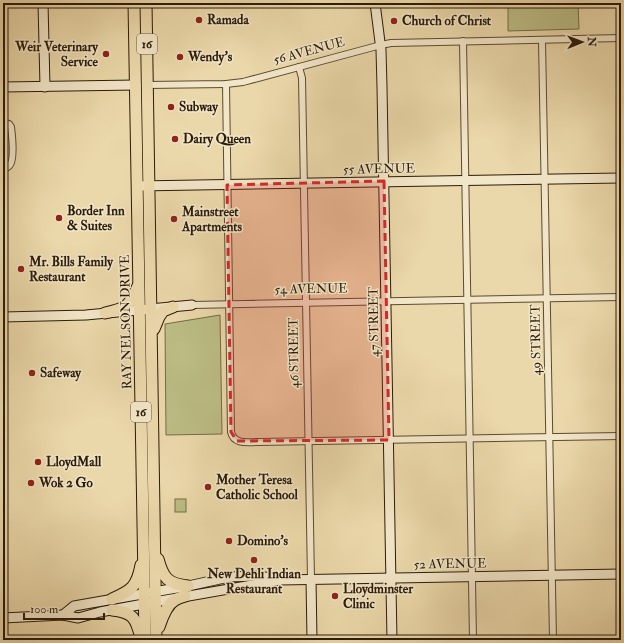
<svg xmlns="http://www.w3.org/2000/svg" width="624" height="643" font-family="'IM FELL Double Pica',serif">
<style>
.green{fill:#bcbd85;stroke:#746c48}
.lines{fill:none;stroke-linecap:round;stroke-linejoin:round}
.street-casing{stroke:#5b4a32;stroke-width:8}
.secondary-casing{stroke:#2b1b0a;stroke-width:11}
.highway-casing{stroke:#2b1b0a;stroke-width:13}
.street{stroke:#f2e6c8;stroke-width:6}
.secondary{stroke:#f2e6c8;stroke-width:9}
.highway{stroke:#ebd8aa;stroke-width:11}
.marked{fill:#d62828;fill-opacity:0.2;stroke:#d62828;stroke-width:3;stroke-dasharray:8 5;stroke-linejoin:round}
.poi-dot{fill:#8f2418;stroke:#f2e6c8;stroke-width:1.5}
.labels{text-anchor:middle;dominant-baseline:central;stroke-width:3;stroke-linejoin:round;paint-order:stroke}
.shield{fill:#f2e6c8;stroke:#675843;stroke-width:1}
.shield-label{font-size:12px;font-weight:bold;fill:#2b1b0a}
.poi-label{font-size:13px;font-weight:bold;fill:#2b1b0a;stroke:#f2e6c8;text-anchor:start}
.street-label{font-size:13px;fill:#2b1b0a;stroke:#f2e6c8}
</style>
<rect width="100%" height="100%" fill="#ebd8aa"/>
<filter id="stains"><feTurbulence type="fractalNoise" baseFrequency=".005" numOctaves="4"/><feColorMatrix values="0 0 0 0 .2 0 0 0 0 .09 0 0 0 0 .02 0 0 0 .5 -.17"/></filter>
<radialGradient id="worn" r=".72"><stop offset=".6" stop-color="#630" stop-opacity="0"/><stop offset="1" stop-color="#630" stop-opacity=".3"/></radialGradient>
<g class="green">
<polygon points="508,3 578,3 579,29 508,31"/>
<polygon points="220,315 222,434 166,435 165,324"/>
<rect x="175" y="499" width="11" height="13"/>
</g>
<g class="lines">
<g class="street-casing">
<g id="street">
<polyline points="542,40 553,640"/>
<polyline points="463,41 473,640"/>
<polyline points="299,67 302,78 311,579"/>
<path d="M226,84l5,348c3,13 17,10 27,10l363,-6"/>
<polyline points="146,85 226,84 243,82 381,45 391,43 621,38"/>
<path d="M3,122l6,2 2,3c1,8 4,34 -2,39 -2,2 -3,2 -6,3"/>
<polyline points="192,305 621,297"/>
</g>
</g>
<g class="secondary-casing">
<g id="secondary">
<polyline points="43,3 45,87"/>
<polyline points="375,3 381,50 382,87 392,640"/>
<polyline points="3,87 136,85"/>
<polyline points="138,186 621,178"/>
<polyline points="3,317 86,315 192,305"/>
<polyline points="311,579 312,640"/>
<polyline points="63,615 74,606 188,586 229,577 256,576 273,578"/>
<polyline points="3,618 63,615 78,618 100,612 160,601 280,580 621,574"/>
</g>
</g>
<g class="highway-casing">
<g id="highway">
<polyline points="134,3 145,640"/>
<polyline points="146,3 156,640"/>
<path d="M105,313c22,-5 24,-6 33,-27"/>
<polyline points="154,329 159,317 163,311 173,307"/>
<path d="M158,559c5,19 10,25 30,27"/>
<path d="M112,599c19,-8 25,-12 29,-34"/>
<path d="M112,610c21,2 24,8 29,28"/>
<path d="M159,627c3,-9 7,-22 16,-27 3,-2 7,-3 10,-4"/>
</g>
</g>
<use href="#street" class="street"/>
<use href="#secondary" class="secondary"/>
<use href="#highway" class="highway"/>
</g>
<path class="marked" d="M384,181l5,259 -152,1 -6,-9 -4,-247z"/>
<g class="poi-dot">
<circle cx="199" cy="20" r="4"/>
<circle cx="394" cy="21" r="4"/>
<circle cx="106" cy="54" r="4"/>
<circle cx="180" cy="57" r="4"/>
<circle cx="171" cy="107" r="4"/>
<circle cx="175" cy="139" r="4"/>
<circle cx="59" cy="218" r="4"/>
<circle cx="174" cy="219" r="4"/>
<circle cx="21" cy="269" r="4"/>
<circle cx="32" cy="373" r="4"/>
<circle cx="38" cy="462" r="4"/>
<circle cx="31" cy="483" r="4"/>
<circle cx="208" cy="487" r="4"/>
<circle cx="229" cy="541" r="4"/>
<circle cx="254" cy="560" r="4"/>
<circle cx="335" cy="596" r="4"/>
</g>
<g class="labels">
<g class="shield">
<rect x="137" y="34" width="20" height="20" rx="3"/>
<rect x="131" y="402" width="20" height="20" rx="3"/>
</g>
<g class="shield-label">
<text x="147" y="44">16</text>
<text x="141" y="412">16</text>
</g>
<g class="poi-label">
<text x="207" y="20">Ramada</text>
<text x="402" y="21">Church of Christ</text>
<text x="98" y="47" text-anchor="end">Weir Veterinary<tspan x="98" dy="15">Service</tspan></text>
<text x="188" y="57">Wendy's</text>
<text x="179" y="107">Subway</text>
<text x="183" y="139">Dairy Queen</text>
<text x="67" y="211">Border Inn<tspan x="67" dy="15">&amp; Suites</tspan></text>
<text x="182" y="212">Mainstreet<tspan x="182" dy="15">Apartments</tspan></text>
<text x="29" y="262">Mr. Bills Family<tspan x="29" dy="15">Restaurant</tspan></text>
<text x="40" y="373">Safeway</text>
<text x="46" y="462">LloydMall</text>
<text x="216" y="480">Mother Teresa<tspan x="216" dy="15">Catholic School</tspan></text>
<text x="39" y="483">Wok 2 Go</text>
<text x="237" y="541">Domino's</text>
<text x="254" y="574" text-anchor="middle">New Dehli Indian<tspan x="254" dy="15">Restaurant</tspan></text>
<text x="343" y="589">Lloydminster<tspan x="343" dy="15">Clinic</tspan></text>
</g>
<g class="street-label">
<text transform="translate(309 51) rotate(-15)">56 AVENUE</text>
<text transform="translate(379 169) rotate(-1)">55 AVENUE</text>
<text transform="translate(311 289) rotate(-1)">54 AVENUE</text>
<text transform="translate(126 322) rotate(-91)">RAY NELSON DRIVE</text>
<text transform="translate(374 322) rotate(-91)">47 STREET</text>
<text transform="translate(536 340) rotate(-91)">49 STREET</text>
<text transform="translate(294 353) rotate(-91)">46 STREET</text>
<text transform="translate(450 564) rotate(-1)">52 AVENUE</text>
</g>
</g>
<rect width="624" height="643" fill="none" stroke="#ebd8aa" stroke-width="16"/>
<rect x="4" y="4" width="616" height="635" fill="none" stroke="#2b1b0a" stroke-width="2"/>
<rect x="8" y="8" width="608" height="627" fill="none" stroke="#2b1b0a"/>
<g transform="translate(582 42) rotate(89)" stroke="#f2e6c8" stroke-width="3" paint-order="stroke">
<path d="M0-3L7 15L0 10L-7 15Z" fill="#2b1b0a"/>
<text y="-6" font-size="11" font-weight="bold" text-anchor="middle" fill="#2b1b0a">N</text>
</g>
<path d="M24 613v6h80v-6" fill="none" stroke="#2b1b0a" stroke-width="2"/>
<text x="30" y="613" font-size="12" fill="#2b1b0a" stroke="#f2e6c8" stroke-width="3" paint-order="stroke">100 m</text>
<rect width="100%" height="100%" filter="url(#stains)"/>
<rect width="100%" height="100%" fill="url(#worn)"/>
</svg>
